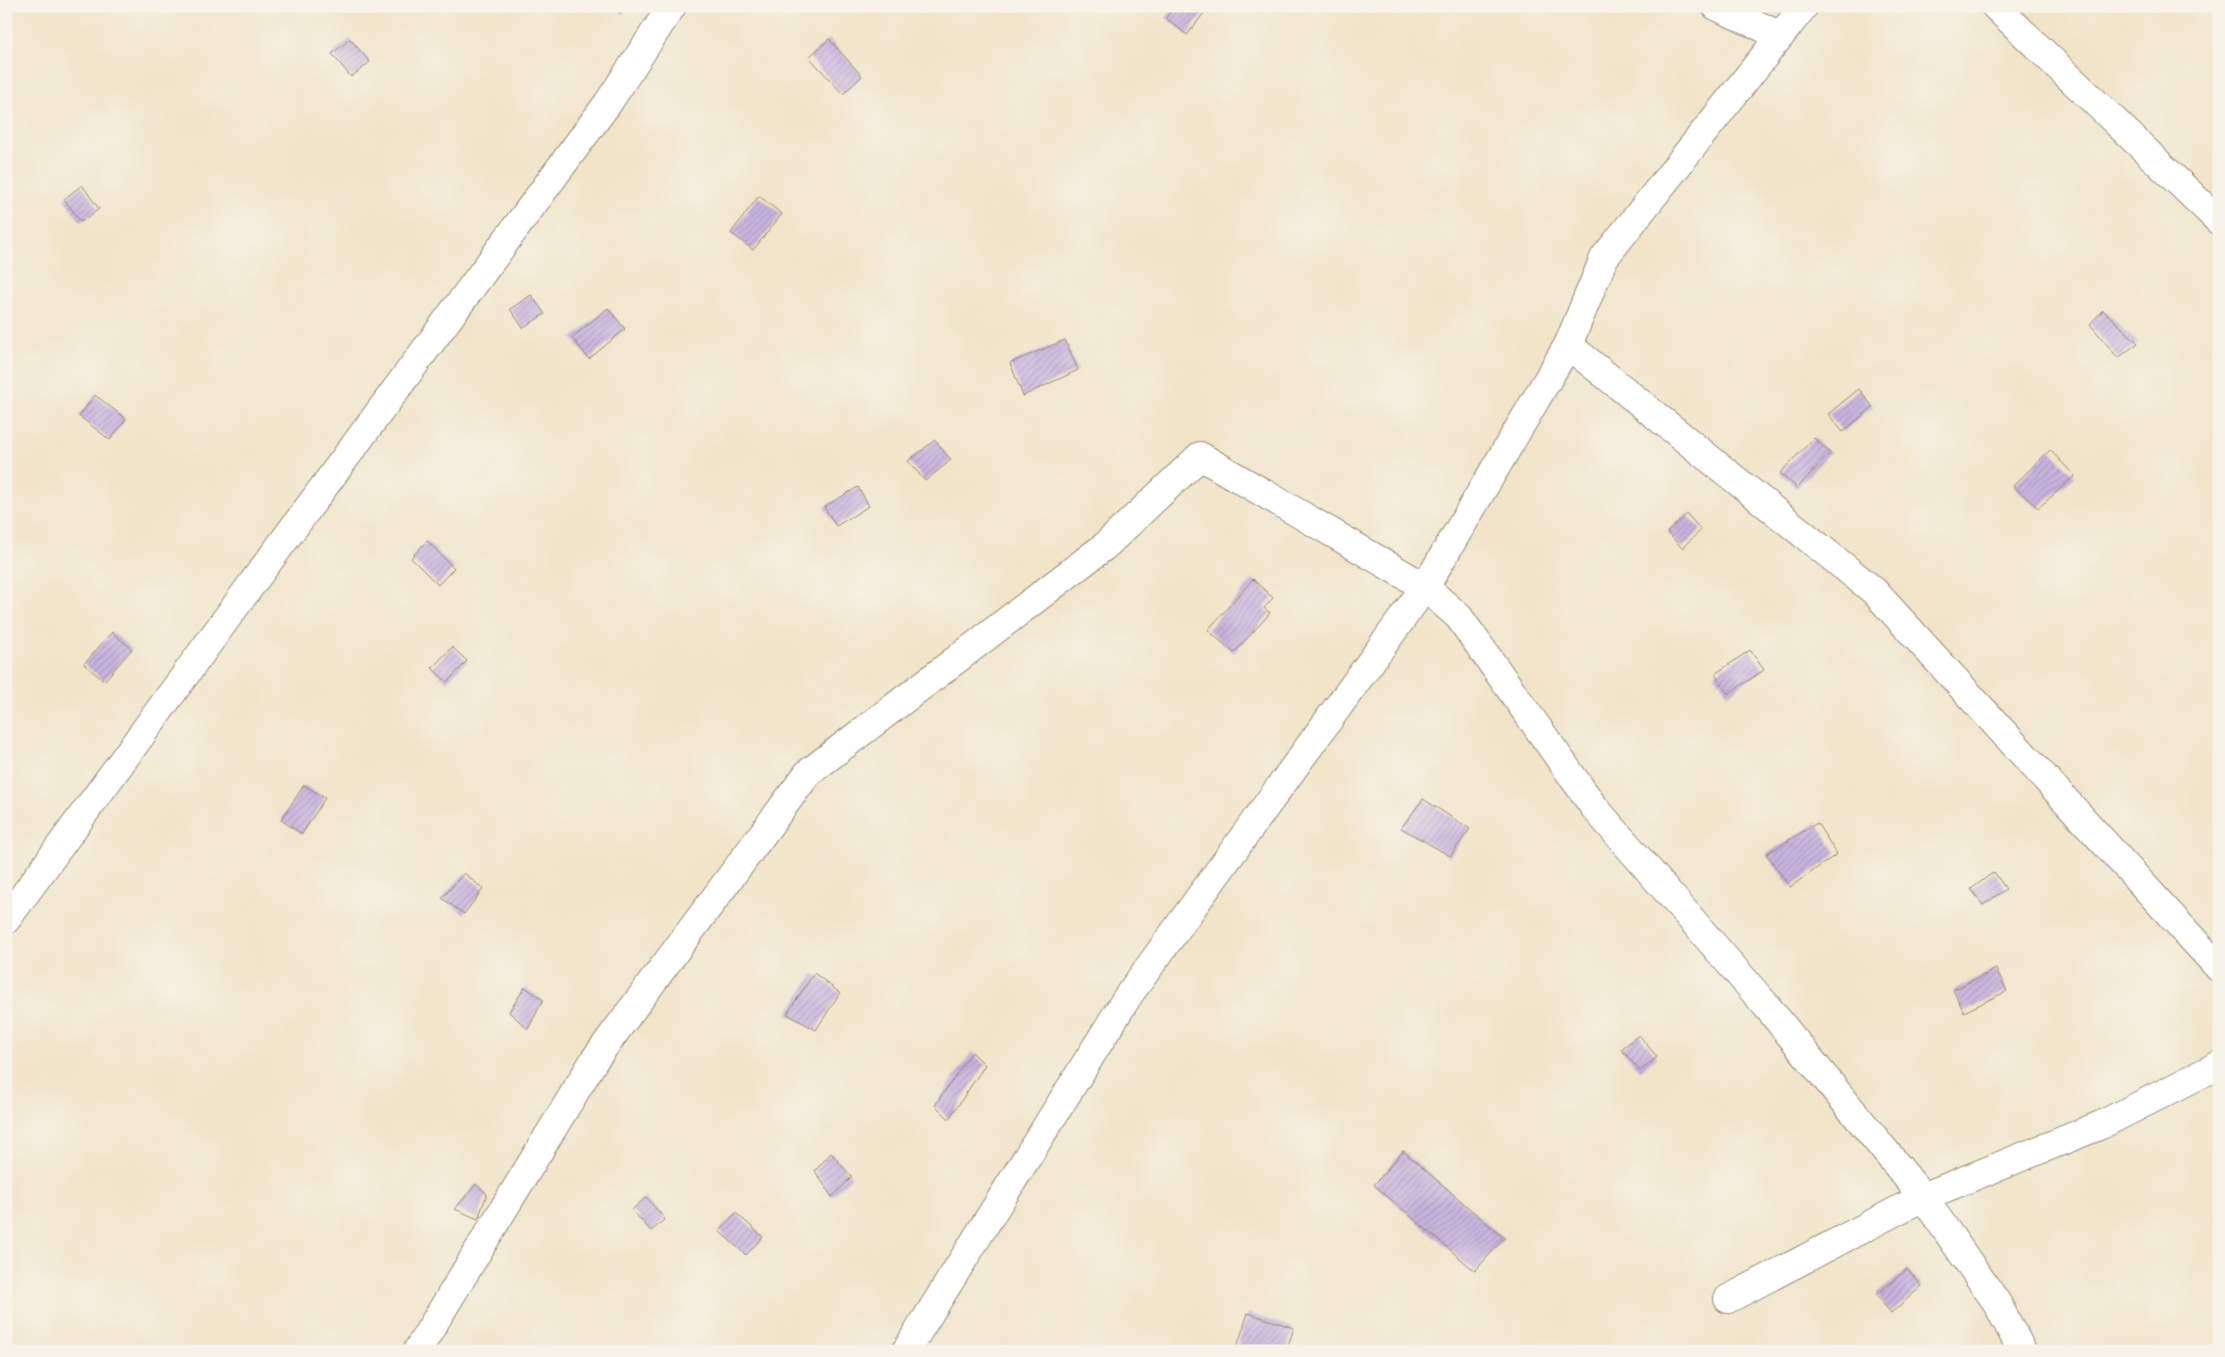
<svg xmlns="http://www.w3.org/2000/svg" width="2225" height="1357" font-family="Delius,sans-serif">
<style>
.building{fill:url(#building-hatch)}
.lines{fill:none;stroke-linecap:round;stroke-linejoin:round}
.street-casing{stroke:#968774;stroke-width:30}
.street{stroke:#fff;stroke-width:28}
</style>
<defs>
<pattern id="building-hatch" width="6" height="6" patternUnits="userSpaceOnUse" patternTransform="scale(1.25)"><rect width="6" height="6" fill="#c9b5e0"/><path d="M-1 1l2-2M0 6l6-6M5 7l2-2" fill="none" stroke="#a493b5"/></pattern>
</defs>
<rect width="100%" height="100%" fill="#f7f3e8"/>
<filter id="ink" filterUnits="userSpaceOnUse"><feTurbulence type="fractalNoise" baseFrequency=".02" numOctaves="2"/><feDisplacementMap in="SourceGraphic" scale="10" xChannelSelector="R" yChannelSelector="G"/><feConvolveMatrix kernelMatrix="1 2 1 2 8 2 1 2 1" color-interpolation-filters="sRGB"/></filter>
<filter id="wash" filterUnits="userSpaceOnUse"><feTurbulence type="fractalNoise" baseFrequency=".0096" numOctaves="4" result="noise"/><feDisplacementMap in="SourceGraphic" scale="20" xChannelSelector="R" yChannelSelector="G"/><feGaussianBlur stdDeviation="1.12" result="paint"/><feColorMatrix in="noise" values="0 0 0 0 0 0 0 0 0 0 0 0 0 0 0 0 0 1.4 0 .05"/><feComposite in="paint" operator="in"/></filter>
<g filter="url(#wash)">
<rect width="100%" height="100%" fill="#f1e4c9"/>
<g id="blocks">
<g class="building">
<polygon points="613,6 629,6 622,14"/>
<polygon points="1175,6 1204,6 1207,9 1187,35 1166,18"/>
<polygon points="350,39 370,62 351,77 332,54"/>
<polygon points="829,39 862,76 843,94 809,57"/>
<polygon points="82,185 99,209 81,222 64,199"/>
<polygon points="759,196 782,214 753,250 731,233"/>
<polygon points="531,295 545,314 523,328 510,309"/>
<polygon points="608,308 625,329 589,359 572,338"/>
<polygon points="2103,310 2138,343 2118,358 2090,324"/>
<polygon points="1065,340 1078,370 1023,396 1010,363"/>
<polygon points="1859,389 1873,407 1843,432 1828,414"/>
<polygon points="95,395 126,419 110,440 79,416"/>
<polygon points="1814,438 1830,453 1797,488 1780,473"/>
<polygon points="935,440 951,460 925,481 908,461"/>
<polygon points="2050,450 2075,476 2038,508 2013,486"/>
<polygon points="858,487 869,506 836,526 824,507"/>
<polygon points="1687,514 1701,530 1682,548 1667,532"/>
<polygon points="427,541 454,568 438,585 411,558"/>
<polygon points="1253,579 1273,598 1264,608 1270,613 1234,653 1208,630"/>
<polygon points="112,632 132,649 104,681 84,664"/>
<polygon points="452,647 467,661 447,682 432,668"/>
<polygon points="1750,650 1764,670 1728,694 1715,674"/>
<polygon points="304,785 325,798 302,834 281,820"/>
<polygon points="1423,799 1470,829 1450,856 1401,828"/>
<polygon points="1817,823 1837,854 1790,887 1766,854"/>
<polygon points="1994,872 2006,889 1983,905 1971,889"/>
<polygon points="464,873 483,889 464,914 442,898"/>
<polygon points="1996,969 2007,991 1964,1012 1953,990"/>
<polygon points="814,973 840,993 816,1030 787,1014"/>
<polygon points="525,987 543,1000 528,1029 509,1012"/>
<polygon points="1639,1035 1657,1057 1640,1071 1621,1049"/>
<polygon points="972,1052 985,1065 949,1119 935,1105"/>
<polygon points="1403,1151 1504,1238 1475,1271 1374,1185"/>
<polygon points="831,1153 852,1177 832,1197 815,1171"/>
<polygon points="476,1184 487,1194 478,1219 455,1209"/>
<polygon points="646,1197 665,1219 651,1231 632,1210"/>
<polygon points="736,1213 763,1237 746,1255 719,1231"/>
<polygon points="1907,1269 1922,1286 1891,1313 1876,1295"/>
<polygon points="1248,1313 1294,1328 1286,1351 1248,1351 1237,1347"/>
</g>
</g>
</g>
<g filter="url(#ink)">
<use href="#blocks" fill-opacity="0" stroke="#968774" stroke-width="1"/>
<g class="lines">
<g class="street-casing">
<g id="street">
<polyline points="1716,6 1779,35"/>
<polyline points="1995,6 2219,221"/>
<polyline points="1568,345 1874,591 2219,968"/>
<polyline points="6,920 240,600 608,103 672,6"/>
<polyline points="1728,1299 1923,1197 2101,1125 2219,1065"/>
<polyline points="417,1351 595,1059 808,773 1105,546 1200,456 1425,587 1459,617 1594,807 1764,1003 1923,1197 1997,1303 2022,1351"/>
<polyline points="906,1351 1128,996 1425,587 1568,345 1604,258 1804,6"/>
</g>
</g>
<use href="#street" class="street"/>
</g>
</g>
<rect width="2225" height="1357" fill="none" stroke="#f7f3e8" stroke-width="25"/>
</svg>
